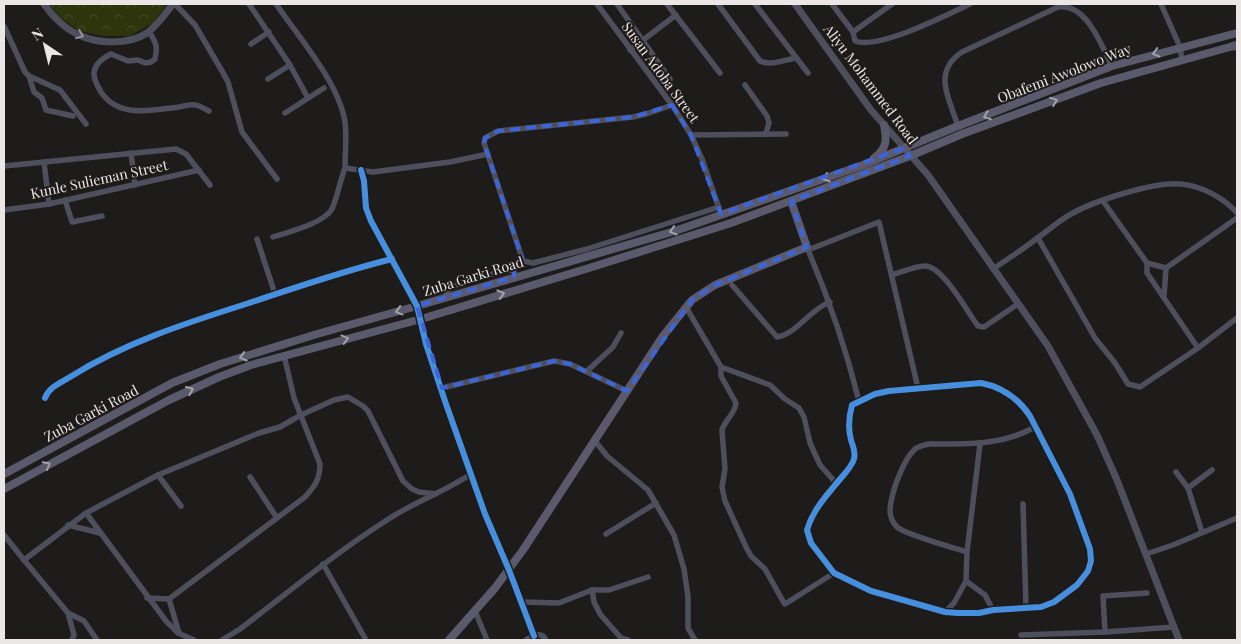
<svg xmlns="http://www.w3.org/2000/svg" width="1241" height="644" font-family="'Playfair Display',serif">
<style>
.park{fill:url(#park-crowns)}
.lines{fill:none;stroke-linecap:round;stroke-linejoin:round}
.minor{stroke:#4e4f5d;stroke-width:5.5}
.tertiary{stroke:#4e4f5d;stroke-width:7}
.secondary{stroke:#5a5a6c;stroke-width:8}
.primary{stroke:#595869;stroke-width:9}
.cycleway-casing{stroke:#1f1b19;stroke-width:9}
.cycleway{stroke:#468fdf;stroke-width:6}
.oneway{stroke:#94939b}
.oneway2{stroke:#a2a0a9}
.marked{fill:none;stroke:#3c65da;stroke-width:4;stroke-dasharray:10 6;stroke-linejoin:round}
.labels{text-anchor:middle;dominant-baseline:central;stroke-width:4;stroke-linejoin:round;paint-order:stroke}
.street-label{font-size:14px;fill:#eae7e6;stroke:#1f1b19}
</style>
<defs>
<pattern id="park-crowns" width="20" height="18" patternUnits="userSpaceOnUse" patternTransform="scale(1.25)"><rect width="20" height="18" fill="#2e340b"/><path d="M2 6a3 3 0 1 1 6 0M12 15a3 3 0 1 1 6 0" fill="none" stroke="#424823"/></pattern>
</defs>
<rect width="100%" height="100%" fill="#1e1c1a"/>
<polygon class="park" points="49,4 167,4 153,23 130,36 103,36 79,31 61,18"/>
<g class="lines">
<g class="minor">
<polyline points="175,4 195,25 222,71 228,82 242,132 277,179"/>
<polyline points="249,4 290,65 308,98"/>
<path d="M276,4c22,32 63,79 69,118 2,15 0,31 0,46"/>
<polyline points="597,4 672,105 691,135 702,159 721,214"/>
<polyline points="617,4 670,79"/>
<polyline points="667,4 720,73"/>
<path d="M718,4l42,57c11,5 25,-1 36,-3"/>
<polyline points="755,4 808,73"/>
<path d="M832,4l21,28 2,9c23,9 92,-26 115,-37"/>
<polyline points="1161,4 1180,47 1182,61"/>
<polyline points="4,26 25,72 29,76 60,90 86,124"/>
<path d="M149,31c7,12 9,15 6,28l-4,3 -6,1 -7,-3 -10,1 -17,-7c-8,4 -17,11 -17,20 0,6 4,13 7,18 18,27 52,18 78,15 5,-1 11,-3 16,-2 4,0 10,4 14,6"/>
<polyline points="853,32 892,4"/>
<polyline points="251,44 269,32"/>
<polyline points="630,50 676,15"/>
<polyline points="29,76 34,92 42,98 46,110 73,116"/>
<polyline points="268,79 290,65"/>
<polyline points="745,85 767,116 769,123 766,133"/>
<polyline points="285,113 324,88"/>
<path d="M958,126c-9,-28 -26,-54 4,-74l96,-45c29,-4 43,38 54,59"/>
<polyline points="691,135 786,134"/>
<polyline points="131,153 135,185"/>
<polyline points="44,162 49,204"/>
<polyline points="4,166 176,149 186,154 210,185"/>
<polyline points="361,170 364,181 366,208 371,221 417,306 426,344 446,404 485,514 509,570 534,636"/>
<polyline points="65,200 72,222 102,216"/>
<polyline points="1103,201 1147,263 1147,273 1198,348"/>
<polyline points="4,210 49,204 199,170"/>
<path d="M273,237c16,-5 51,-14 59,-28 5,-11 8,-28 13,-41l28,4 77,-10 38,-8"/>
<polyline points="1038,238 1095,338 1115,363 1128,384 1140,387 1198,348 1237,318"/>
<polyline points="257,239 275,294"/>
<polyline points="807,247 808,250 879,222 918,388"/>
<path d="M808,250c21,49 38,99 51,151"/>
<polyline points="523,261 533,263 587,249 719,207"/>
<polyline points="1147,263 1166,268 1237,218"/>
<path d="M993,269c16,-11 32,-21 47,-33 10,-7 20,-16 31,-22 23,-13 84,-33 110,-30 21,2 43,14 56,29"/>
<path d="M892,275c10,-3 23,-9 33,-9 18,0 43,47 53,60l6,1 34,-23"/>
<polyline points="514,277 514,267 523,261 484,143 485,138 498,131 633,117 646,114 672,105"/>
<path d="M732,285l45,52c21,-4 33,-28 53,-35"/>
<polyline points="1164,297 1166,268"/>
<path d="M446,298c0,-4 -1,-6 2,-8 6,-8 54,-18 66,-21"/>
<polyline points="686,307 721,367 770,385 785,399 799,408 804,417 810,443 820,465 837,484"/>
<path d="M721,367v9l15,27c-1,11 -11,17 -14,27l3,39 -3,18 3,14 21,46 5,9 14,13 19,34 1,1 49,-31"/>
<polyline points="587,371 613,347 621,333"/>
<path d="M981,383c21,4 37,15 49,33l40,78 20,55 1,12 -3,10 -11,14 -23,17 -13,5 -48,3 -14,3h-21l-13,-1 -56,-16 -18,-5 -37,-18 -23,-30 -4,-13c6,-21 21,-36 34,-52 5,-6 11,-12 13,-19 2,-8 -1,-12 -3,-19 -3,-11 -2,-24 1,-35l23,-11 14,-3z"/>
<polyline points="442,388 554,361 570,364 627,391"/>
<path d="M45,398c4,-11 15,-15 25,-21 54,-34 116,-54 176,-73 48,-16 97,-33 146,-45"/>
<polyline points="595,441 607,456 648,490 674,535 684,569 688,597 688,628 695,640"/>
<polyline points="980,444 967,552 966,581 985,595 993,610"/>
<polyline points="1176,472 1188,488 1202,532"/>
<polyline points="158,475 259,433 280,427 301,415 334,400 348,397 363,406 368,411 403,481 412,489 419,492 436,494"/>
<polyline points="250,477 277,518"/>
<polyline points="1188,488 1212,470"/>
<polyline points="1023,504 1026,608"/>
<polyline points="86,513 166,621 178,633 194,640"/>
<polyline points="68,525 100,533"/>
<polyline points="606,534 656,503"/>
<polyline points="4,535 24,560"/>
<path d="M967,552c-13,-4 -63,-18 -70,-25 -4,-4 -7,-11 -7,-17 1,-17 13,-50 25,-61 4,-3 9,-4 14,-5 38,0 72,2 106,-17"/>
<polyline points="1146,554 1173,545 1237,518"/>
<polyline points="323,564 366,640"/>
<polyline points="592,590 594,602 600,614 621,638 628,640"/>
<path d="M147,598l22,1 136,-102c10,-11 15,-18 15,-33l-26,-66 -10,-43"/>
<polyline points="169,599 179,633"/>
<polyline points="521,602 559,603 592,590 609,590 648,577"/>
<polyline points="475,611 487,640"/>
<polyline points="945,612 954,603 966,581"/>
<polyline points="68,613 74,635 72,640"/>
<polyline points="1105,632 1103,596 1147,593"/>
<polyline points="1021,635 1105,632 1174,627"/>
<polyline points="97,640 84,621 68,613 24,560 86,513 158,475 181,506"/>
<path d="M222,640l18,-11c49,-37 95,-76 147,-109 27,-18 57,-28 84,-46"/>
<path d="M526,640c7,-5 16,-9 20,0"/>
</g>
<g class="tertiary">
<path d="M44,4c8,12 21,25 35,31 19,9 50,10 68,-2 11,-8 18,-19 26,-29"/>
<polyline points="795,4 871,110 928,175 1048,346 1097,435 1117,480 1179,640"/>
</g>
<g class="secondary">
<path d="M874,158c13,-9 13,-18 10,-33"/>
<polyline points="4,474 172,383 220,364 317,334 417,306 675,231 863,165 953,128 1112,66 1237,33"/>
<polyline points="4,489 169,400 219,377 251,365 421,319 589,268 731,223 910,156 962,134 1101,83 1237,45"/>
<polyline points="449,640 495,588 523,550 663,336 692,300 715,285 807,247 791,201"/>
</g>
<polyline class="primary" points="1234,46 1237,46"/>
<g class="cycleway-casing">
<g id="cycleway">
<polyline points="361,170 364,181 366,208 371,221 417,306 426,344 446,404 485,514 509,570 534,636"/>
<path d="M981,383c21,4 37,15 49,33l40,78 20,55 1,12 -3,10 -11,14 -23,17 -13,5 -48,3 -14,3h-21l-13,-1 -56,-16 -18,-5 -37,-18 -23,-30 -4,-13c6,-21 21,-36 34,-52 5,-6 11,-12 13,-19 2,-8 -1,-12 -3,-19 -3,-11 -2,-24 1,-35l23,-11 14,-3z"/>
<path d="M45,398c4,-11 15,-15 25,-21 54,-34 116,-54 176,-73 48,-16 97,-33 146,-45"/>
</g>
</g>
<use href="#cycleway" class="cycleway"/>
</g>
<defs><path id="oneway-chevron" d="M-2-3.5L2.5 0L-2 3.5" fill="none" stroke-width="1.6" stroke-linecap="round" stroke-linejoin="round" transform="scale(1.25)"/></defs>
<use class="oneway" href="#oneway-chevron" transform="translate(80 35) rotate(22)"/>
<g class="oneway2">
<use href="#oneway-chevron" transform="translate(1156 53) rotate(165)"/>
<use href="#oneway-chevron" transform="translate(1054 101) rotate(-20)"/>
<use href="#oneway-chevron" transform="translate(987 116) rotate(159)"/>
<use href="#oneway-chevron" transform="translate(826 178) rotate(161)"/>
<use href="#oneway-chevron" transform="translate(673 231) rotate(163)"/>
<use href="#oneway-chevron" transform="translate(501 294) rotate(-17)"/>
<use href="#oneway-chevron" transform="translate(399 311) rotate(165)"/>
<use href="#oneway-chevron" transform="translate(345 339) rotate(-15)"/>
<use href="#oneway-chevron" transform="translate(243 357) rotate(163)"/>
<use href="#oneway-chevron" transform="translate(190 390) rotate(-24)"/>
<use href="#oneway-chevron" transform="translate(47 465) rotate(-28)"/>
</g>
<path class="marked" d="M672,105l19,30 30,79 183,-66 6,8 -119,45 16,46 -92,38 -23,15 -65,91 -57,-27 -16,-3 -112,27 -25,-82 97,-29v-10l8,-9 -38,-115 1,-5 13,-7 135,-14z"/>
<g class="labels">
<g class="street-label">
<text transform="translate(661 72) rotate(54)">Susan Adoba Street</text>
<text transform="translate(1064 73) rotate(-21)">Obafemi Awolowo Way</text>
<text transform="translate(871 84) rotate(53)">Aliyu Mohammed Road</text>
<text transform="translate(99 179) rotate(-12)">Kunle Sulieman Street</text>
<text transform="translate(473 276) rotate(-17)">Zuba Garki Road</text>
<text transform="translate(91 413) rotate(-28)">Zuba Garki Road</text>
</g>
</g>
<rect width="1241" height="644" fill="none" stroke="#eae7e6" stroke-width="10"/>
<g transform="translate(45 45) rotate(325)" stroke="#1f1b19" stroke-width="4" paint-order="stroke">
<path d="M0-4L9 19L0 12L-9 19Z" fill="#eae7e6"/>
<text y="-8" font-size="14" font-weight="bold" text-anchor="middle" fill="#eae7e6">N</text>
</g>
</svg>
